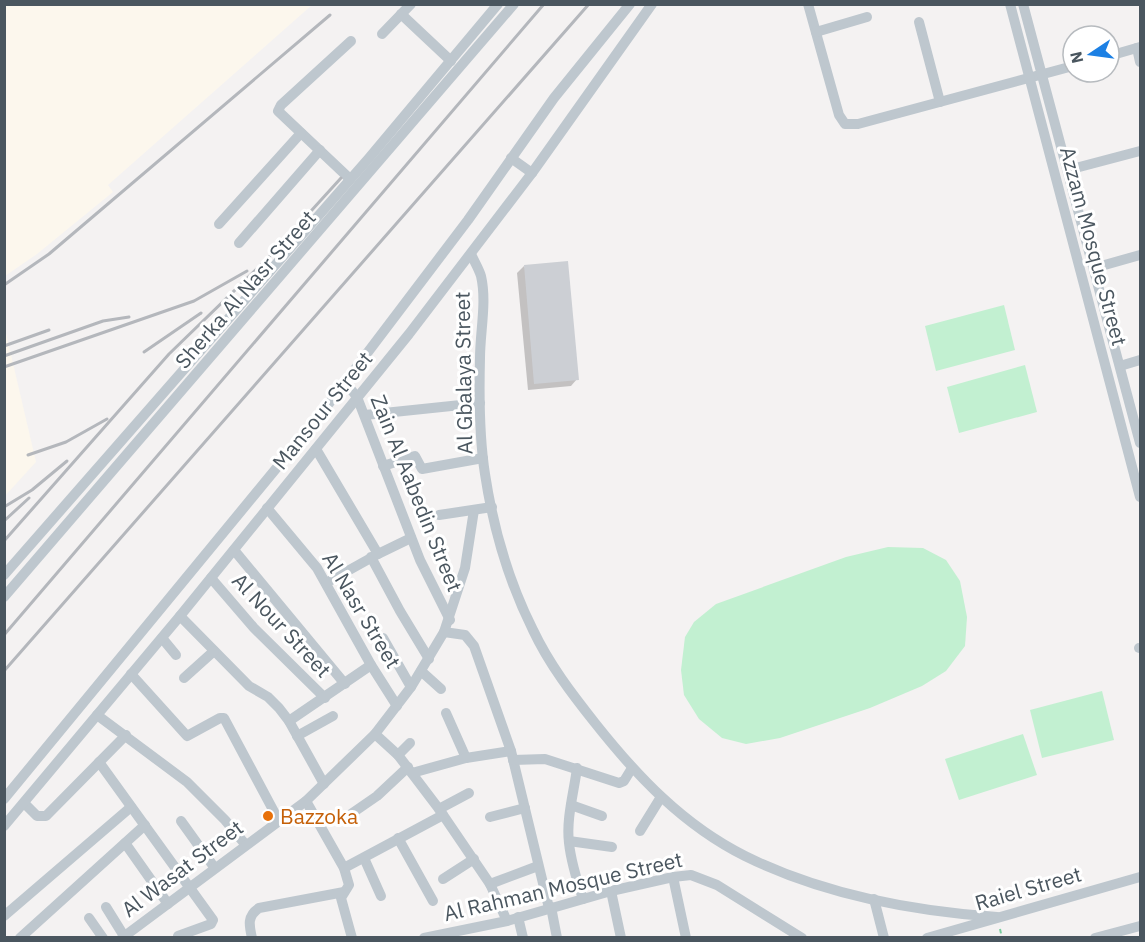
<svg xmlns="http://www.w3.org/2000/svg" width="1145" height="942" font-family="'IBM Plex Sans',sans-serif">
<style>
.commercial{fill:#fcf7ed}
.green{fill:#c2f0d1}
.shadow{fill:#0003}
.building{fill:#cccfd4}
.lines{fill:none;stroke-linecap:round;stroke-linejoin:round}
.path{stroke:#7ace9f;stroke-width:2;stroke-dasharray:4.5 3;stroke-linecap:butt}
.minor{stroke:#bec7ce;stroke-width:10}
.rail{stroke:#b4b7bc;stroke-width:3}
.food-dot{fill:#e8710a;stroke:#fff;stroke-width:2}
.labels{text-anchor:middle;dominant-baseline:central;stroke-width:6;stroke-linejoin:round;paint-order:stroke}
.street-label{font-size:21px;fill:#4a565f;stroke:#fff}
.food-label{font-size:21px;fill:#c56008;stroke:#fff;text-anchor:start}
</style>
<rect width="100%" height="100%" fill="#f4f2f2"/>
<g class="commercial">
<polygon points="5,4 312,4 312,5 108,185 113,192 37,254 5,276"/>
<polygon points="5,329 36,462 5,496 4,496"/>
</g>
<g class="green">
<polygon points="1004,305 1015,350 936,371 925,326"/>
<polygon points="1025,365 1037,412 959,433 947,387"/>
<polygon points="888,547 923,548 946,560 960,581 967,617 965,646 946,671 922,686 870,708 780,738 746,744 722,738 699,719 684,695 681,670 685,637 694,622 716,604 846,557"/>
<polygon points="1102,691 1114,740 1042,758 1030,710"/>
<polygon points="1023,734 1037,775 959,800 945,759"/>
</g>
<polygon class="shadow" points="524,266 577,379 571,386 528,390 517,273"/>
<polygon class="building" points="568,261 579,380 534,384 524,265"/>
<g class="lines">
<polyline class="path" points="1000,929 1002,938"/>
<g class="minor">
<polyline points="808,4 839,115 845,124 858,124 1073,66"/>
<polyline points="1010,4 1140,497"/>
<polyline points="1023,4 1140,443"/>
<polyline points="401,14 451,61"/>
<polyline points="919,22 940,102"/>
<polyline points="816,32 867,17"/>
<polyline points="382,34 411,4"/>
<polyline points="1137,48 1140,62"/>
<polyline points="1109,56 1140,47"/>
<polyline points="511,158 532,173"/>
<polyline points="1068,170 1140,151"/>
<polyline points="350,179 278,111 281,105 351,41"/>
<polyline points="219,224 301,133"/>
<polyline points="239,243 320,150"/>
<path d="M471,254c3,7 8,15 10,22 6,26 -1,56 -1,82 -1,38 -1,78 5,116 8,53 24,108 48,156 16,34 39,64 62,93 42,53 88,102 150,133 77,38 167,55 252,61"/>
<polyline points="1094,268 1140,255"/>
<polyline points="1120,366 1140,360"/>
<polyline points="345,382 357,397 420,560 450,620"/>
<polyline points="365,415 480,403"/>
<polyline points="316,449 378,554"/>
<polyline points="383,466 415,456 422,469 483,458"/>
<polyline points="267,508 317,568 371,665 397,706"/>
<polyline points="439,515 492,507"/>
<polyline points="234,550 345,684"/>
<polyline points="371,557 400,611 429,659"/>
<polyline points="4,575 369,158 498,4"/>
<polyline points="211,578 254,628 325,698"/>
<polyline points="326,583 378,554 411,538"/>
<polyline points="4,597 514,4"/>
<polyline points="180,616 249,686 268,697 279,708 289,721 324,784"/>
<polyline points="444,632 465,635 474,646 511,751 549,908"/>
<polyline points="162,638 176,655"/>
<polyline points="383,638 411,687"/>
<polyline points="1139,648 1140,648"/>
<polyline points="421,671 441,689"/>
<polyline points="131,674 187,736 220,718 224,718 279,821"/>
<polyline points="184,678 214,651"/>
<polyline points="446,713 466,758"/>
<polyline points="97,715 187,782 225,820 245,844"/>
<polyline points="289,721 371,665"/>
<polyline points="375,734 398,755 439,809 490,884 507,921"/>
<polyline points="297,736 333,716"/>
<polyline points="398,755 410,743"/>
<polyline points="513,760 545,759 619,783 624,781 632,768"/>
<polyline points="99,762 213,920 211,924 178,936"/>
<path d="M577,768c-3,24 -11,51 -8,75 2,19 8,38 14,56"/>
<polyline points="412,773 466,758 511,751"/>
<polyline points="4,799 321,414 468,220 554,98 630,4"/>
<polyline points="306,801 344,868 349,885 341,898 352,938"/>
<polyline points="24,803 37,816 46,816 126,735"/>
<polyline points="571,805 602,816"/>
<polyline points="439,809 469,793"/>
<polyline points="348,816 377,796 408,767"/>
<polyline points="490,817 525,808"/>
<polyline points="181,821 214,867"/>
<polyline points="4,826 180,616 409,334 532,173 652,4"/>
<polyline points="640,831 661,797"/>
<polyline points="398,838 433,901"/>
<polyline points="569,841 612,847"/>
<polyline points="125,843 168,904"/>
<polyline points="364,858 381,896"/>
<polyline points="344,868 443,815"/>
<polyline points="673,877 686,938"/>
<polyline points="443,879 474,859"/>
<polyline points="490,884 538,866"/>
<polyline points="611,891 621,938"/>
<polyline points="874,899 884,938"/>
<polyline points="106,907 124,936"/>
<polyline points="551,907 557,938"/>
<polyline points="4,916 131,807"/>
<polyline points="518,917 523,938"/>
<polyline points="89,918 103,938"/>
<polyline points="20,938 145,825"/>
<polyline points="122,938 306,801 375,734 411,687 444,632 465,568 474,510"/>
<path d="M252,938c-3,-13 -5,-22 7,-30l85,-16"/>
<polyline points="424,938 507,921 611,891 673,877 691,875 717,885 802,938"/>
<polyline points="927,938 1140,877"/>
<polyline points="1095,938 1140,926"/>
</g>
<g class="rail">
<polyline points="4,285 49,254 330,15"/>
<polyline points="4,346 49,330"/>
<polyline points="144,352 201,313"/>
<polyline points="4,356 103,321 129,317"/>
<polyline points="4,367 194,301 247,271"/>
<polyline points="28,455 66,442 107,419"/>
<polyline points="4,507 32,490 67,461"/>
<polyline points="4,521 29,498"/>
<polyline points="4,541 169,354 271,255 341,178"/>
<polyline points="4,635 544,4"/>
<polyline points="4,671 589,4"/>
</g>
</g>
<circle class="food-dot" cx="268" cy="816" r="6"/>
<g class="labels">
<g class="street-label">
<text transform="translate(1094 246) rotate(75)">Azzam Mosque Street</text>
<text transform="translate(245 289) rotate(-49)">Sherka Al Nasr Street</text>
<text transform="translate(463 373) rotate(-91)">Al Gbalaya Street</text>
<text transform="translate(322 410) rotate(-51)">Mansour Street</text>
<text transform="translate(417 493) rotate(68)">Zain Al Aabedin Street</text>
<text transform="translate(362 610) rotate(59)">Al Nasr Street</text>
<text transform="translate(282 625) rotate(47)">Al Nour Street</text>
<text transform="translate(182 868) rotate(-37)">Al Wasat Street</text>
<text transform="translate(563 886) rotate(-13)">Al Rahman Mosque Street</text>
<text transform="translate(1028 888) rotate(-16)">Raiel Street</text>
</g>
<g class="food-label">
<text x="280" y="816">Bazzoka</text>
</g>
</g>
<rect width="1145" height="942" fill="none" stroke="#4a565f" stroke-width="12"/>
<g transform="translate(1091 54) rotate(257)"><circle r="28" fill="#ffffff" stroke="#b7bbbf" stroke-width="1.5"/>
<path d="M0-4.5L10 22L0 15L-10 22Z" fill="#1c80e4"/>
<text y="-9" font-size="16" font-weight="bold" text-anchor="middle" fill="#4a565f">N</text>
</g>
</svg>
